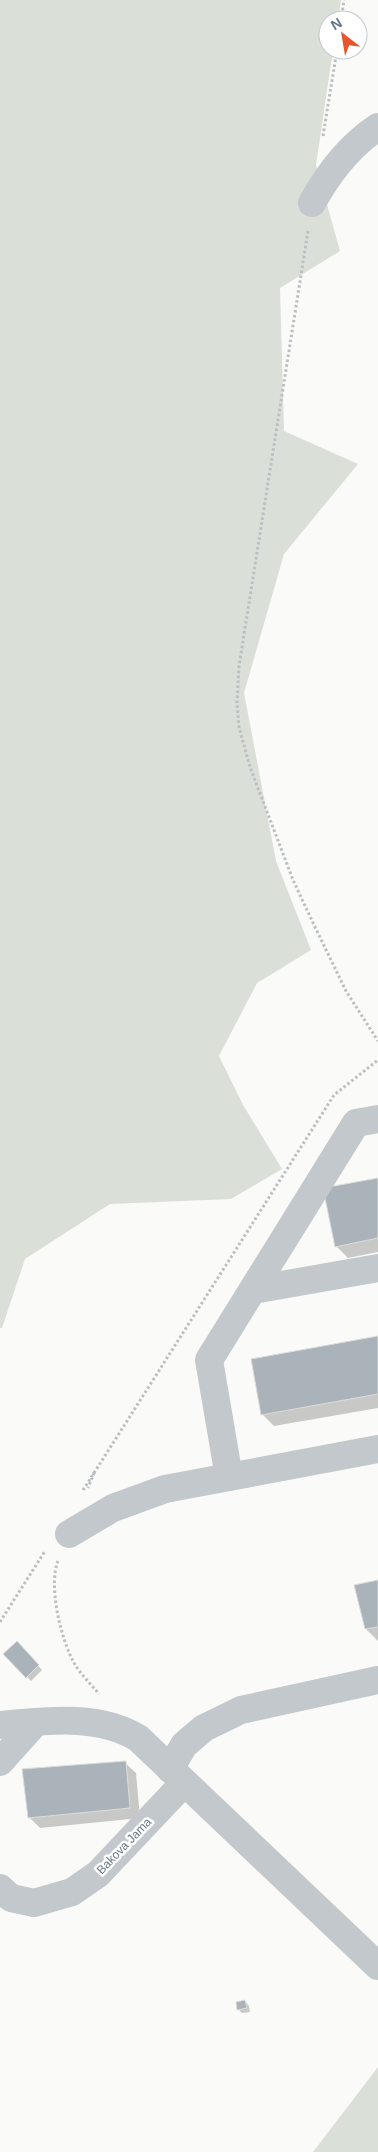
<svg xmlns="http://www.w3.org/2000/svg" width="378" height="2152" font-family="Helvetica,sans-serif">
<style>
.green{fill:#dadfd7}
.shadow{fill:#0003}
.building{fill:#aab3b9;stroke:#dcdcda}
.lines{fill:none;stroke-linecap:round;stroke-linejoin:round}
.path{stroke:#bbbfc2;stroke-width:3;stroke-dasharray:2.5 2.5;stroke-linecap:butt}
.minor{stroke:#c3c8cc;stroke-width:28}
.labels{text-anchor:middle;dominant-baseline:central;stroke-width:5;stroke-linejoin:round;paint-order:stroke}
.street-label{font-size:12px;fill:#657683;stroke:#fff}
</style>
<rect width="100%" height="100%" fill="#fafaf8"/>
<g class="green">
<polygon points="0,0 341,0 338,20 328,20 328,50 333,50 316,165 340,251 280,288 284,431 358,464 284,554 244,693 276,861 311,950 257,983 219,1056 243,1105 282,1169 231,1199 110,1204 25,1259 2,1328 0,1328"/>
<polygon points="378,2067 378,2152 313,2152"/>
</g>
<g class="shadow">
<polygon points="378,1179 378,1252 348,1258 336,1246"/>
<polygon points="378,1338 378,1408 274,1426 262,1414"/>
<polygon points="378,1581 378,1641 366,1629"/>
<polygon points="17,1643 42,1670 31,1681 5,1654"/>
<polygon points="125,1763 136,1773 140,1818 40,1828 29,1817"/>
<polygon points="245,2001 249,2006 250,2012 242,2013 238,2009"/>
</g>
<g class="building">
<polygon points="378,1178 378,1238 335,1247 323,1188"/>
<polygon points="378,1336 378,1394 261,1415 251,1359"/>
<polygon points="378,1580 378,1627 365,1629 354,1585"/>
<polygon points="17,1641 39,1665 26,1678 3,1654"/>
<polygon points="126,1761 130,1808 28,1818 22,1769"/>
<polygon points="245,2000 247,2008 237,2010 236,2002"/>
</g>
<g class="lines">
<g class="path">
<polyline points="341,20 344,0"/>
<polyline points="323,136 337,50"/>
<polyline points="308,231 239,666 237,703 239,727 250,767 293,880 315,927 346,991 378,1041"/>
<polyline points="94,1473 334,1095 378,1060"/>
<polyline points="83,1490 94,1473 88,1488"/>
<path d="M58,1561c-10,25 3,77 15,100 6,12 18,23 26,33"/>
<polyline points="0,1622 45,1551"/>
</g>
<g class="minor">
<path d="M312,203c16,-29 37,-57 66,-76"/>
<polyline points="253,1290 378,1268"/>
<polyline points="229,1477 209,1360 356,1123 378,1119"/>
<polyline points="69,1534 113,1508 165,1489 378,1449"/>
<path d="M0,1725c45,-4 97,-12 138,13l240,228"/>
<polyline points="0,1762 36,1722"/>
<polyline points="170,1769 184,1745 204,1728 241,1710 378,1680"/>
<polyline points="0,1888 11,1898 34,1903 72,1892 98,1874 184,1783"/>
</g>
</g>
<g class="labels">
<g class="street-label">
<text transform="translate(124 1846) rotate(-46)">Bakova Jama</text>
</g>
</g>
<g transform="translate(343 35) rotate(329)"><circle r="24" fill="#ffffff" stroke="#c1c8cd"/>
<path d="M0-4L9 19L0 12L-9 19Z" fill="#e4572e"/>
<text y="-8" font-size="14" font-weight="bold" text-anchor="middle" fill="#657683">N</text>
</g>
</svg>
